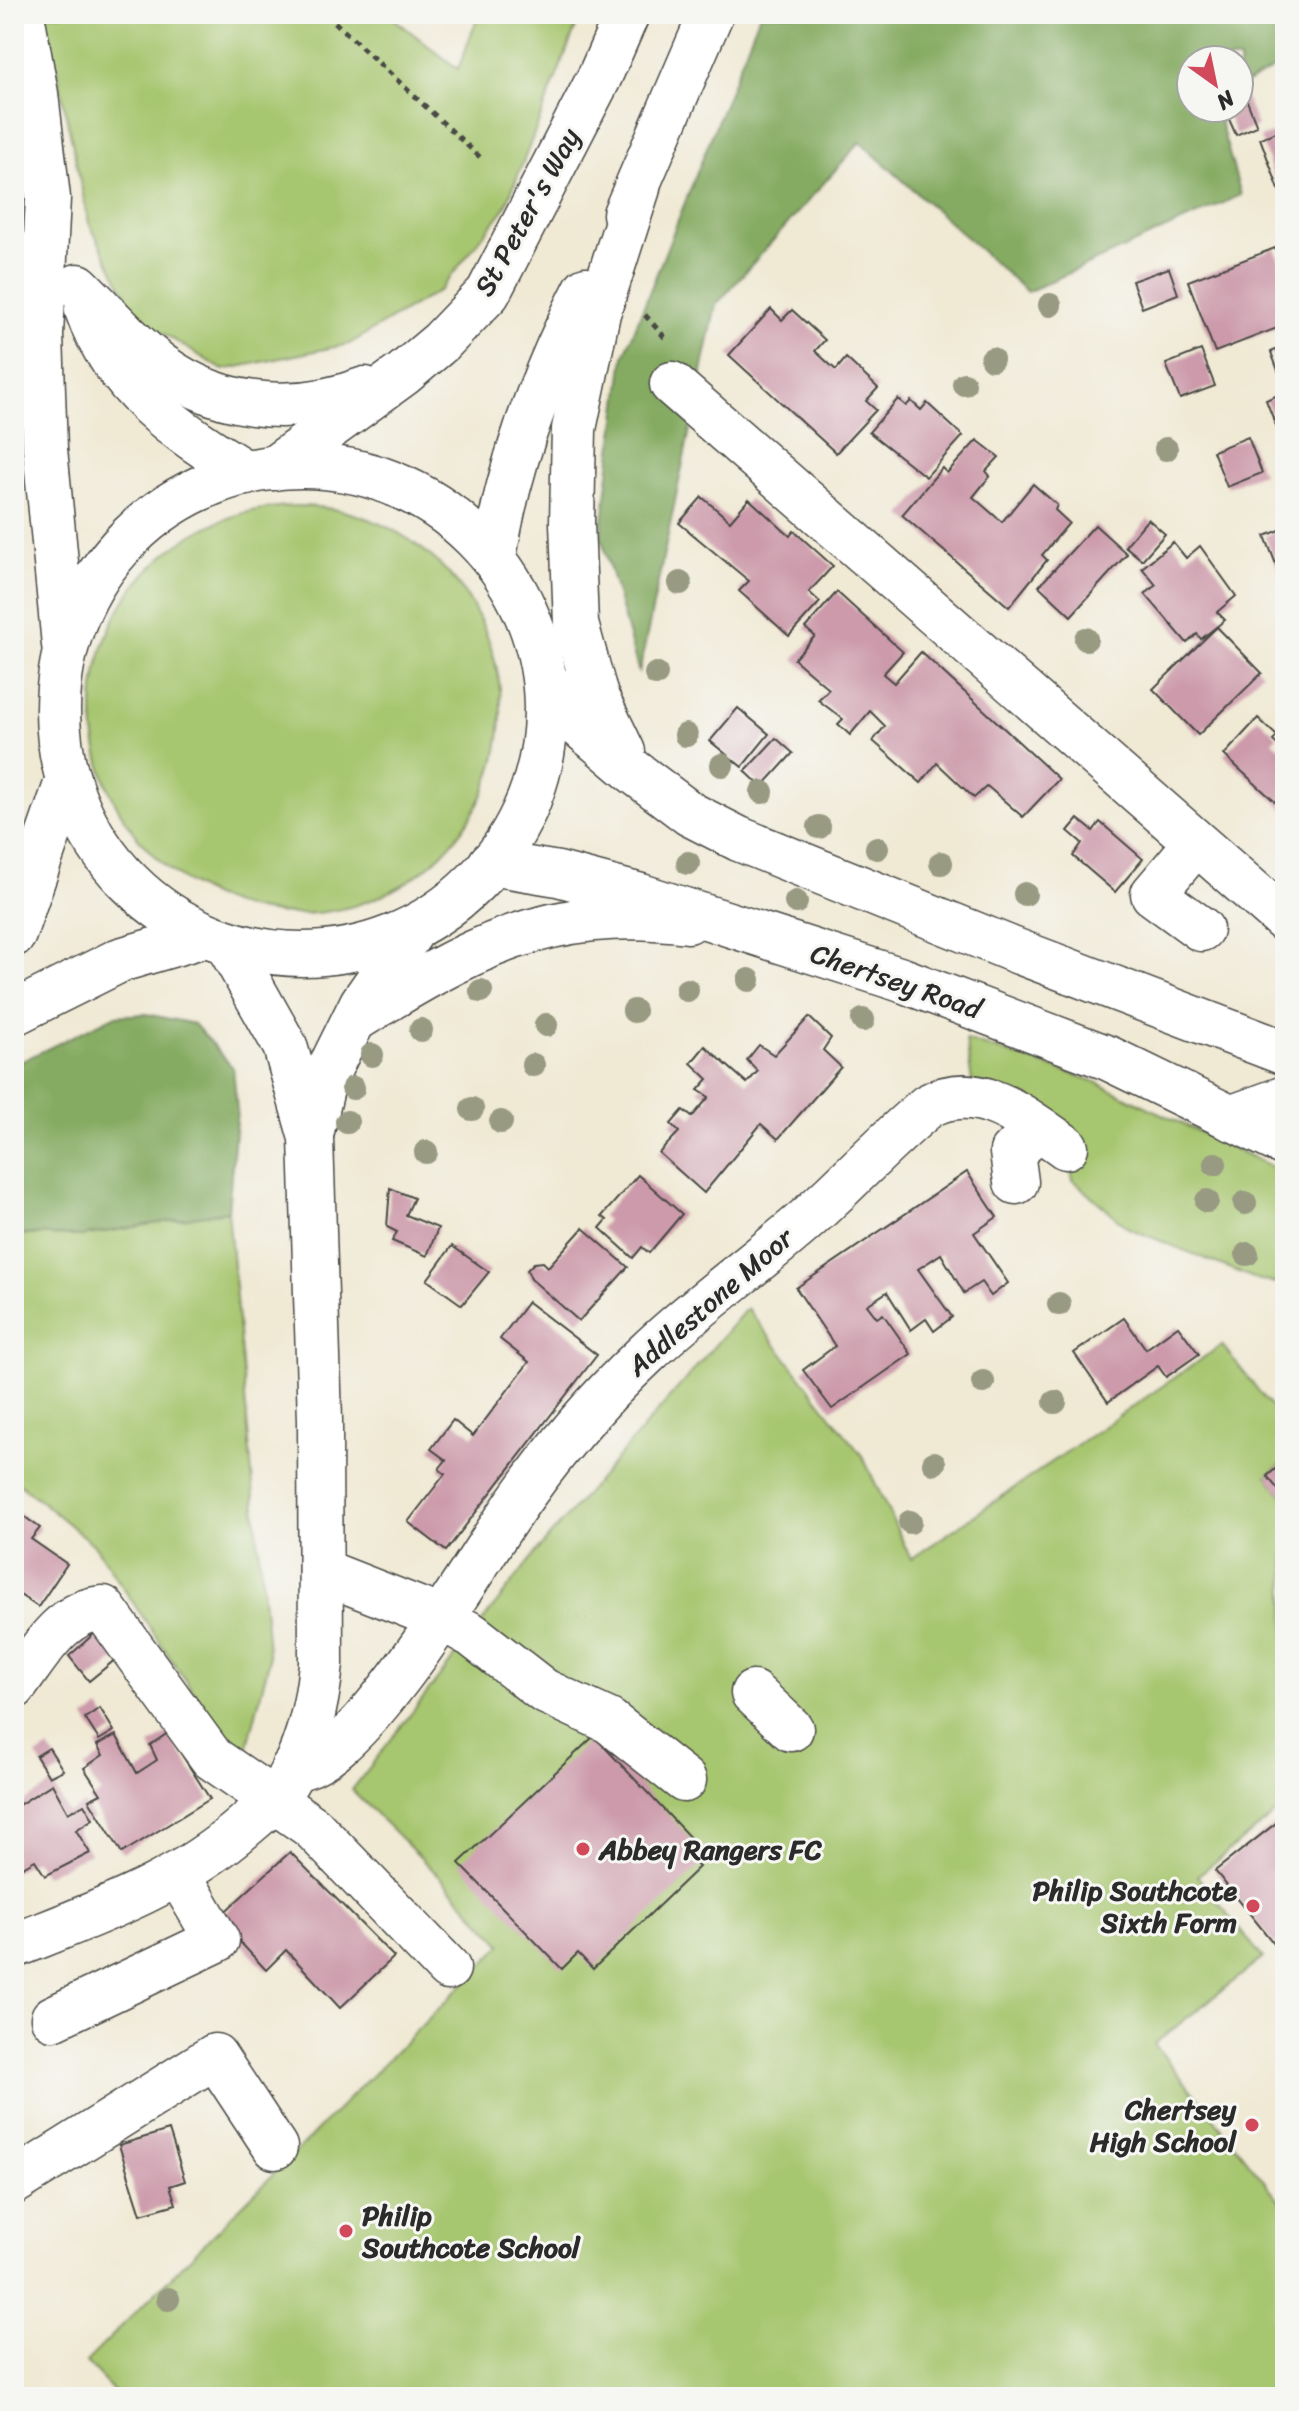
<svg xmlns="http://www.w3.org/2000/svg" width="1299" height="2411" font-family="Sriracha,sans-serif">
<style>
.green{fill:#a7c66f;stroke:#69784d;stroke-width:2}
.forest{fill:#85ab62;stroke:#586b46;stroke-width:2}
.building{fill:#cc9aaa}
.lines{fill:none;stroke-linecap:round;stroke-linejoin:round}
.minor-casing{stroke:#494844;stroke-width:47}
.major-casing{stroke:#494844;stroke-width:47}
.path{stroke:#494844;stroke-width:5;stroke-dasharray:6 6;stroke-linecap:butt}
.minor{stroke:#fff;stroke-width:44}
.major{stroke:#fff;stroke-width:44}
.tree{fill:#989a82}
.poi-dot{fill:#d1495b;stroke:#f6f6f2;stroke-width:3}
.labels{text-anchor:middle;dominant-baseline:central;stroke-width:6;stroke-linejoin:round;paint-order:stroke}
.street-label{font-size:28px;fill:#2b2b2b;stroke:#f6f6f2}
.poi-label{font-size:28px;font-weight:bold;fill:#2b2b2b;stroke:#f6f6f2;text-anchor:start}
</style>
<rect width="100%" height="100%" fill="#f6f6f2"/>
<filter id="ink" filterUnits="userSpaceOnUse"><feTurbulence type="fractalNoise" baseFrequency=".0125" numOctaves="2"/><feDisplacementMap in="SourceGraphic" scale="16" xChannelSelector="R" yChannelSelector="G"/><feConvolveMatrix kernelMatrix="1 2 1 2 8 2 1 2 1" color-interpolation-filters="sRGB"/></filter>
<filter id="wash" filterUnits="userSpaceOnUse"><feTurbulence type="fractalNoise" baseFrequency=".006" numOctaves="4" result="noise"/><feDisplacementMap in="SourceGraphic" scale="32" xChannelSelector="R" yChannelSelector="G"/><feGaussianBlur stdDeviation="1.8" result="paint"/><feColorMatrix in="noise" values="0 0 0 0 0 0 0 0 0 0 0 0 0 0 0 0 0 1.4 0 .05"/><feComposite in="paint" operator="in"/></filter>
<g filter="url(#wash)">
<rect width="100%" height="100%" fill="#f0e9d4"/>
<g class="green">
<polygon points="45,14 388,14 458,69 479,14 581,14 505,208 440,290 349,344 223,370 138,318 89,223"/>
<circle cx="297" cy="710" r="204"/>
<polygon points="966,1040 1091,1080 1285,1173 1285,1284 1261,1281 1128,1228 1073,1180 1066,1147 974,1096"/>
<polygon points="228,1211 269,1661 243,1766 95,1546 14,1479 14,1234 82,1236"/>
<polygon points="747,1308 863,1457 911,1559 1222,1345 1285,1424 1285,1461 1267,1476 1285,1498 1285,1806 1197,1876 1263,1958 1154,2044 1285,2207 1285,2397 119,2397 86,2362 502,1945 443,1880 352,1790 537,1551"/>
</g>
<g class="forest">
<polygon points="760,14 1285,14 1285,63 1239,87 1239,60 1191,60 1191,108 1216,108 1241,195 1027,292 860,142 716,305 639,673 601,536 624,356"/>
<polygon points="146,1014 194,1024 233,1068 237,1110 228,1211 82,1236 14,1234 14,1065 114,1016"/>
</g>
<g id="blocks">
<g class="building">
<polygon points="1243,91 1257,126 1236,135 1224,108 1239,108 1239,93"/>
<polygon points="1285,129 1285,206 1260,138"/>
<polygon points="1275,248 1285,274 1285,325 1215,352 1188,281"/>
<polygon points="1169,268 1178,294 1142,308 1132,281"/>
<polygon points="771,309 782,320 792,310 825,340 815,351 836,370 846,358 878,388 866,401 876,410 836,453 729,355"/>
<polygon points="1285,346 1285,389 1271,352"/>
<polygon points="1201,350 1215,386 1180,399 1166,364"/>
<polygon points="1285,392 1285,434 1280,436 1266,400"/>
<polygon points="898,399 906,406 911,401 921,410 927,403 963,436 926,477 869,432"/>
<polygon points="1248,437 1262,473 1227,487 1213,451"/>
<polygon points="977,440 999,457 986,471 990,476 973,497 1002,522 1033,484 1057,505 1055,510 1069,523 1042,555 1047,560 1009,607 902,515 942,468 947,473"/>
<polygon points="702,497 730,521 749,499 790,536 794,531 833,566 809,592 820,602 789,636 739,591 749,581 679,523"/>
<polygon points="1148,519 1165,534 1142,560 1125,546"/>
<polygon points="1095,525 1127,554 1071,616 1039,586"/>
<polygon points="1285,528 1285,570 1279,572 1265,536"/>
<polygon points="1173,542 1186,558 1200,546 1236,596 1217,612 1225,620 1201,639 1197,634 1187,643 1145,594 1156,585 1142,568"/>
<polygon points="837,592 903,652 883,674 894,683 921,652 1059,779 1023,817 987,786 974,798 937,763 921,783 873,741 885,726 870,711 850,735 838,724 843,719 818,700 829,689 794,659 815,636 805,628"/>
<polygon points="1217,627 1262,673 1198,735 1153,689"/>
<polygon points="738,708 769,734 742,767 710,741"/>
<polygon points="1258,718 1277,736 1273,741 1285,752 1285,811 1224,755"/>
<polygon points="776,738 793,753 762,787 745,771"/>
<polygon points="1078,819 1093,831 1100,822 1143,859 1115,892 1073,856 1082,843 1068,831"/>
<polygon points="809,1017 831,1038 823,1050 841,1067 778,1139 761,1124 704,1193 659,1153 679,1132 671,1124 683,1110 692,1117 709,1097 698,1090 708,1079 691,1063 705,1046 747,1083 758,1071 747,1060 759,1045 774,1055"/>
<polygon points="967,1172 997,1217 974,1233 1008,1283 991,1296 981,1282 964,1293 941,1254 918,1269 952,1317 934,1331 926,1319 911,1330 887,1292 867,1305 877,1318 883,1314 911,1354 832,1409 803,1370 835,1346 796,1288"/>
<polygon points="638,1175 682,1214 649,1253 642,1247 633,1258 600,1228 607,1220 602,1216"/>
<polygon points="390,1188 414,1198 406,1215 438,1228 427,1256 392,1241 397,1232 387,1227"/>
<polygon points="583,1228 628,1267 579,1321 531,1279 527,1270 534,1263 543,1262 548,1267"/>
<polygon points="452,1246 489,1272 462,1305 427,1280"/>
<polygon points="528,1302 597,1355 446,1551 408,1522 445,1474 439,1469 446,1460 431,1449 453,1420 473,1436 529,1362 500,1339"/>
<polygon points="1124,1318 1146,1349 1178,1326 1199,1354 1166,1377 1158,1366 1108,1402 1074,1353"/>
<polygon points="1285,1461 1285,1498 1267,1476"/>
<polygon points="14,1509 40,1528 31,1539 67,1564 38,1607 14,1591"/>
<polygon points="96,1632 117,1658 89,1681 69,1656"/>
<polygon points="100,1708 114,1731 99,1740 85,1718"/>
<polygon points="168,1733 210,1799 122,1853 89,1800 101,1794 84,1768 103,1755 97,1745 116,1735 137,1773 157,1760 150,1745"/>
<polygon points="594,1736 696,1844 686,1854 699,1867 593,1969 578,1953 562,1969 459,1863"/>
<polygon points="49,1748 63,1770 49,1777 36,1756"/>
<polygon points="52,1784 68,1813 84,1804 93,1819 76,1830 90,1853 45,1876 35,1860 14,1872 14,1827 19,1825 14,1808"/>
<polygon points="1285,1816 1285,1936 1275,1945 1215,1871"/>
<polygon points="290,1852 394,1957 340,2008 286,1950 266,1970 218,1918"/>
<polygon points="169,2130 185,2181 170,2186 176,2204 141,2214 119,2145"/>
</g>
</g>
</g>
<g filter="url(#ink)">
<use href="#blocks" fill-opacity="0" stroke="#494844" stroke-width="2"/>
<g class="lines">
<g class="minor-casing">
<g id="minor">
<polyline points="672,384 1285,920"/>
<polyline points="1196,843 1153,894 1201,929"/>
<path d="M354,1020c113,-70 195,-117 334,-99"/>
<polyline points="311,1135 324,1080 362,1003 415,927"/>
<polyline points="1016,1182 1012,1152 1040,1129"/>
<polyline points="321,1571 441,1618 472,1635 544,1691 609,1721 684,1780"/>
<path d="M14,1687c24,-31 46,-76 89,-79l109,150 100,69 136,141"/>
<polyline points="753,1693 791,1729"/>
<path d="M293,1768c59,1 169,-182 202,-232 43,-66 93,-128 151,-182 51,-49 109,-89 162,-136 41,-37 78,-77 120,-112 51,-28 97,13 138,41"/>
<path d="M14,1946c83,-33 164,-61 232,-121 13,-11 29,-24 38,-39 23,-36 33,-80 37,-122l-1,-244 -9,-282 -26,-92 -58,-103"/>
<polyline points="53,2018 217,1940 179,1875"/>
<polyline points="14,2182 215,2056 275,2147"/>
</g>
</g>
<g class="major-casing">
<g id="major">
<polyline points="22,14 36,94 48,198 41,335 45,449 64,645"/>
<polyline points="625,214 711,14"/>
<path d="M78,286c24,23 46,49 71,70 63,53 141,61 216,33"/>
<path d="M87,310c28,79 90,121 159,163"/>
<circle cx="302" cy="710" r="244"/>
<polyline points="274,468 403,374 441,342 488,293 599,78 627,14"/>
<path d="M494,558c14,-93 49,-185 92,-269"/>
<polyline points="545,679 581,727 633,771 690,814 739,839 1014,950 1285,1053"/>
<polyline points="623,752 596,696 576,624 572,523 574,429 598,313 638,188"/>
<polyline points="491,863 558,874 641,896 902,980 1108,1058 1285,1144"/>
<polyline points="14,934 68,779"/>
<polyline points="14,1013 120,960 205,935"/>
<polyline points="1230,1118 1285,1098"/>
</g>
</g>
<g class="path">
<polyline points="326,14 482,159"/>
<polyline points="645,315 667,340"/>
</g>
<use href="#minor" class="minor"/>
<use href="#major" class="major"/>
</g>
<g class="tree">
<circle cx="1050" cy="305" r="12"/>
<circle cx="992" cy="359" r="12"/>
<circle cx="964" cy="384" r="12"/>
<circle cx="1166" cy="449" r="12"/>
<circle cx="680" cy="583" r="12"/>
<circle cx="1086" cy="639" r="12"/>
<circle cx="656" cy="674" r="12"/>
<circle cx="686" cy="735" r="12"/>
<circle cx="722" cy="765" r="12"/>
<circle cx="762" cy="792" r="12"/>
<circle cx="819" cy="827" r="12"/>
<circle cx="877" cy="848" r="12"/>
<circle cx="688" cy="863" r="12"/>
<circle cx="941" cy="863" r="12"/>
<circle cx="1025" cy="894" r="12"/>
<circle cx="796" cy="902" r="12"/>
<circle cx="749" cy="980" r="12"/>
<circle cx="687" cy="990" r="12"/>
<circle cx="481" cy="991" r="12"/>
<circle cx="634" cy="1011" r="12"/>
<circle cx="863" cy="1020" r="12"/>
<circle cx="546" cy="1025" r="12"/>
<circle cx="421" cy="1030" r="12"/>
<circle cx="372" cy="1055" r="12"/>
<circle cx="533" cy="1065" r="12"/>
<circle cx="353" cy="1088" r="12"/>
<circle cx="472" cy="1109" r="12"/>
<circle cx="347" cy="1122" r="12"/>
<circle cx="501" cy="1122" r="12"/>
<circle cx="426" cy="1152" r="12"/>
<circle cx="1215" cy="1164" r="12"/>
<circle cx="1207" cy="1201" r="12"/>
<circle cx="1245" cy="1203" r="12"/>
<circle cx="1247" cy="1254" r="12"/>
<circle cx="1059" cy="1304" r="12"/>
<circle cx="983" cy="1382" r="12"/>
<circle cx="1055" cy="1402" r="12"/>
<circle cx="934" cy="1463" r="12"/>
<circle cx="910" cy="1522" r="12"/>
<circle cx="168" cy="2299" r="12"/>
</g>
</g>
<g class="poi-dot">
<circle cx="583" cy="1849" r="8"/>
<circle cx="1253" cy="1906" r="8"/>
<circle cx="1252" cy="2125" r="8"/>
<circle cx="346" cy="2231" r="8"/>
</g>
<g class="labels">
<g class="street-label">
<text transform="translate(527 212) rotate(-61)">St Peter's Way</text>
<text transform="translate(896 981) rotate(19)">Chertsey Road</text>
<text transform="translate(710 1302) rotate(-41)">Addlestone Moor</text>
</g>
<g class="poi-label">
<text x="599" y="1849">Abbey Rangers FC</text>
<text x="1237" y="1890" text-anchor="end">Philip Southcote<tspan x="1237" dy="32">Sixth Form</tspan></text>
<text x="1236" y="2109" text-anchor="end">Chertsey<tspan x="1236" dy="32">High School</tspan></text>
<text x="362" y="2215">Philip<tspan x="362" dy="32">Southcote School</tspan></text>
</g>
</g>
<rect width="1299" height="2411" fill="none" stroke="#f6f6f2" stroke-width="48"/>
<g transform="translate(1215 84) rotate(147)"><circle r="38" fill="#f6f6f2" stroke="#a5a5a2" stroke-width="2"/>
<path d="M0-6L14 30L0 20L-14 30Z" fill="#d1495b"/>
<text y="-12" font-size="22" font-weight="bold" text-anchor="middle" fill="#2b2b2b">N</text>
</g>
</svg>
